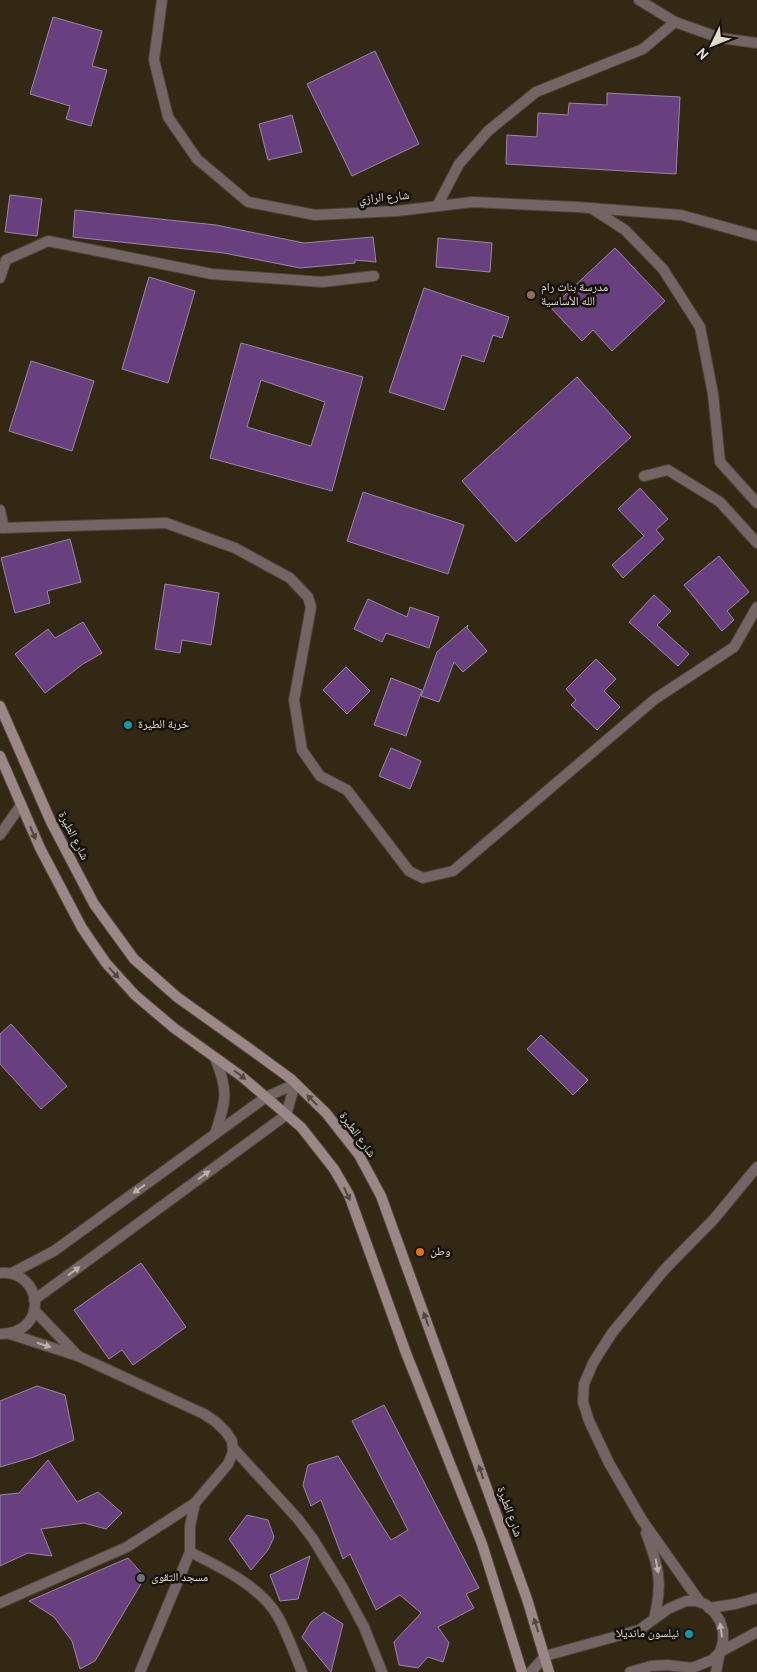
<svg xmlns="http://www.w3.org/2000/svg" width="757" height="1672" font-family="Overpass,'Noto Naskh Arabic',sans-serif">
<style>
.building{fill:#69407f;stroke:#9789a0;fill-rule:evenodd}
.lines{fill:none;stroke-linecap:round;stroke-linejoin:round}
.lane-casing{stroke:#4e4532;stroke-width:12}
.street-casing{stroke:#4e4532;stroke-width:12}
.secondary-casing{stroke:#4e4532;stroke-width:12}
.lane{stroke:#726564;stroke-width:10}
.street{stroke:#726564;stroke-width:10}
.secondary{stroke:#9b8785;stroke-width:10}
.oneway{fill:#524741}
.oneway2{fill:#bab2a9}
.education-dot{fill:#8d6e63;stroke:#161209;stroke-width:2}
.culture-dot{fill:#0f9aa8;stroke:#161209;stroke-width:2}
.food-dot{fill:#e8710a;stroke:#161209;stroke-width:2}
.worship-dot{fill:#6b7280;stroke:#161209;stroke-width:2}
.labels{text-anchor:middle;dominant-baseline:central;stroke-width:5;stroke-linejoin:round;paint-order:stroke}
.street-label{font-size:12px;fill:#e1dbce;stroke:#161209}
.poi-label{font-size:12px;fill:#e1dbce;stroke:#161209;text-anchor:start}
</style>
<rect width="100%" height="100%" fill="#322814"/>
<g class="building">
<polygon points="53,17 102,31 92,66 107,70 91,126 66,119 70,106 30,94"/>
<polygon points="375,51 419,144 352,176 307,84"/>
<polygon points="607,93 680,97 676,174 506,164 507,135 537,137 538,113 568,115 569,103 607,105"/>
<polygon points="292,115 302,152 268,160 259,124"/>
<polygon points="10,195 42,199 37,236 5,232"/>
<polygon points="75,210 216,225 304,243 373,237 376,262 355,260 355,263 300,268 224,253 73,237"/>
<polygon points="438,238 492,243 490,272 436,267"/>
<polygon points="615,248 665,301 612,351 593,330 582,341 551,308"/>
<polygon points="149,277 195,291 168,383 122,369"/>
<polygon points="424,288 509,317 502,338 493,335 484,362 462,355 444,410 389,392"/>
<path d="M241,343l122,34 -31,114 -122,-33zM261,380l64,22 -14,44 -64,-19z"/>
<polygon points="31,361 94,381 72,451 9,431"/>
<polygon points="577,377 631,437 516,542 462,481"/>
<polygon points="640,488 668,519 656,530 664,539 623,578 612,565 644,536 618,509"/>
<polygon points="363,492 464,525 448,574 347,541"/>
<polygon points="70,539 81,582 47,591 50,603 15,613 1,558"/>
<polygon points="719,556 749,592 727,611 734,620 722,631 684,585"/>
<polygon points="165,584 219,593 211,645 182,640 180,653 155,649"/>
<polygon points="654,595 671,611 657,625 689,654 678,666 629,622"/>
<polygon points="368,599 407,617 410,607 439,617 429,648 386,633 382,642 354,629"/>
<polygon points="83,622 102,653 83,664 45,693 15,654 48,629 55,638"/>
<polygon points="468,625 467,628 487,651 463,672 454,662 439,702 421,696 437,652"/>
<polygon points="596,659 616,679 604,691 620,707 597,730 571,705 576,700 566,689"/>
<polygon points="346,667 370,691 347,714 323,690"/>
<polygon points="391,678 422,690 406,736 374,725"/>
<polygon points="391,748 421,761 410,789 379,776"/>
<polygon points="11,1024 67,1086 41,1109 0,1064 0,1034"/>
<polygon points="541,1035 588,1080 573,1095 527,1049"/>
<polygon points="141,1263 186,1327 133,1365 122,1350 109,1359 74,1310"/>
<polygon points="37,1386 65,1395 74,1440 34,1457 0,1467 0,1401"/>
<polygon points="384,1405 479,1588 466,1594 474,1608 438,1627 449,1643 443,1662 428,1657 418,1668 399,1665 394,1642 421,1613 400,1595 376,1610 350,1554 343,1559 321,1500 311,1506 303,1485 308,1465 338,1456 391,1540 408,1530 352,1421"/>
<polygon points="48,1460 77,1502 98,1492 122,1513 106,1529 84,1523 41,1529 52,1556 28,1553 0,1566 0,1495 19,1493"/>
<polygon points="247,1515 268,1520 274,1537 268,1550 251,1570 229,1539"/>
<polygon points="310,1556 298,1599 280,1601 270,1575"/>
<polygon points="128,1558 145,1577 95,1661 80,1669 72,1641 54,1617 29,1601"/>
<polygon points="324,1612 343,1624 331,1672 302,1637 311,1622"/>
</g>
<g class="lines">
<g class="lane-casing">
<g id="lane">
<polyline points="591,208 625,230 663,269 700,327 713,394 720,462 757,503"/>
<polyline points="0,278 6,260 48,241 212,274 322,282 374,276"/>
<polyline points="644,476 668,470 720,502 757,543"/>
<polyline points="0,510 4,528"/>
<polyline points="0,528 166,523 235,548 290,578 308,597 311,607 294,700 302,750 320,776 347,790 409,871 423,878 453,871 655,699 734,647 757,607"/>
</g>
</g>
<g class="street-casing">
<g id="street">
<polyline points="162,0 154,60 168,117 197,159 248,202 315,215 397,211 472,202 577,207 681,215 757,236"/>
<polyline points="639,0 675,22 720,38 757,43"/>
<polyline points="437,206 459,164 488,131 536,92 643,49 675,22"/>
<polyline points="0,835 21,805"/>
<path d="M215,1134c11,-33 14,-43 0,-76"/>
<path d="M0,1273c42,-4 51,60 0,61"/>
<polyline points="12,1273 54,1251 266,1097 295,1084"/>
<polyline points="34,1300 286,1115 295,1084"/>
<polyline points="34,1310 78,1356"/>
<polyline points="10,1334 78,1356 204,1414 216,1422 226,1432 232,1441 233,1452 228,1464 195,1503 190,1526 190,1552 140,1672"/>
<polyline points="233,1448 298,1519 313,1539 343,1588 364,1627 382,1672"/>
<path d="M646,1533c13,34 17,50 8,86"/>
<path d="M190,1552c28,14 70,34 87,63 10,17 17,38 25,57"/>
<polyline points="700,1602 642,1520 609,1463 589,1421 583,1402 584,1384 593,1363 612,1333 665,1269 714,1219 757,1167"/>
<polyline points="0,1603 127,1547 195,1503"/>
<polyline points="709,1608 735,1604 757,1598"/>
<polyline points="531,1672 545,1656 639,1630 668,1609 686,1601 696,1601 705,1604 714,1612 720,1621 723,1631 723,1641 720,1652 712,1660 692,1668 667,1665 651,1666 630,1672"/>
<polyline points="716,1672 720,1652 757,1632"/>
</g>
</g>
<g class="secondary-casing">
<g id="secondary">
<polyline points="0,706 51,822 94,904 134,959 177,997 250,1049 291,1079 326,1113 359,1155 381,1196 527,1599 549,1672"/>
<polyline points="0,756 40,848 82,928 106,963 135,995 174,1028 241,1076 301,1127 334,1169 349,1195 406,1353 482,1544 522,1672"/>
</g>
</g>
<use href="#lane" class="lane"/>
<use href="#street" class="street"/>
<use href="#secondary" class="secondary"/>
</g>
<defs><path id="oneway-solid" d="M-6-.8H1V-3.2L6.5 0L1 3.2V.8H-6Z" transform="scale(1.25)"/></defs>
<g class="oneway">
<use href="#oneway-solid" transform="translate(33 833) rotate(67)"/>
<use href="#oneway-solid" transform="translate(114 973) rotate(47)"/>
<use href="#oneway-solid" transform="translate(240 1075) rotate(37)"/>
<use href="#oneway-solid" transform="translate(312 1100) rotate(-136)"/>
<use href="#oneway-solid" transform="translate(347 1194) rotate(65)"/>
<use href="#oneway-solid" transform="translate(426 1319) rotate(-110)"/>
<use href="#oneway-solid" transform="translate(481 1472) rotate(-109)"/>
<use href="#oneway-solid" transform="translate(536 1625) rotate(-108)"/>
</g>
<g class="oneway2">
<use href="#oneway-solid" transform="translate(204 1175) rotate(-36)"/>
<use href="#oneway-solid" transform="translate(139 1189) rotate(144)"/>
<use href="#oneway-solid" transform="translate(74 1271) rotate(-36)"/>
<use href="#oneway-solid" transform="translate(44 1345) rotate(18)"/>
<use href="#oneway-solid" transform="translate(657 1566) rotate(79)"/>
<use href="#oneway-solid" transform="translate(721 1630) rotate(-98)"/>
</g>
<circle class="education-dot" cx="531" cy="295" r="5"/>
<g class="culture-dot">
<circle cx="128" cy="725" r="5"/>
<circle cx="689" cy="1634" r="5"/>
</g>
<circle class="food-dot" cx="420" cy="1252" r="5"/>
<circle class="worship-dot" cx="141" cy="1578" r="5"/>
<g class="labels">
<g class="street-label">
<text transform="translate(384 198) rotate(-5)">شارع الرازي</text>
<text transform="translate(73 836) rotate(63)">شارع الطيرة</text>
<text transform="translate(357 1135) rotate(54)">شارع الطيرة</text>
<text transform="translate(509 1512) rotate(70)">شارع الطيرة</text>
</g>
<g class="poi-label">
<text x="541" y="288">مدرسة بنات رام<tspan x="541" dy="14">الله الأساسية</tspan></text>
<text x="138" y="725">خربة الطيرة</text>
<text x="430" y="1252">وطن</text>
<text x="151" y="1578">مسجد التقوى</text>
<text x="679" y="1634" text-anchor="end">نيلسون مانديلا</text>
</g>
</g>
<g transform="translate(712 45) rotate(227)" stroke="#161209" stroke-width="4" paint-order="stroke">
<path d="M0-4L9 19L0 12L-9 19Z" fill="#e1dbce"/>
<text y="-8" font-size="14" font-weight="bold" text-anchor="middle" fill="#e1dbce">N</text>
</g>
</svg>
